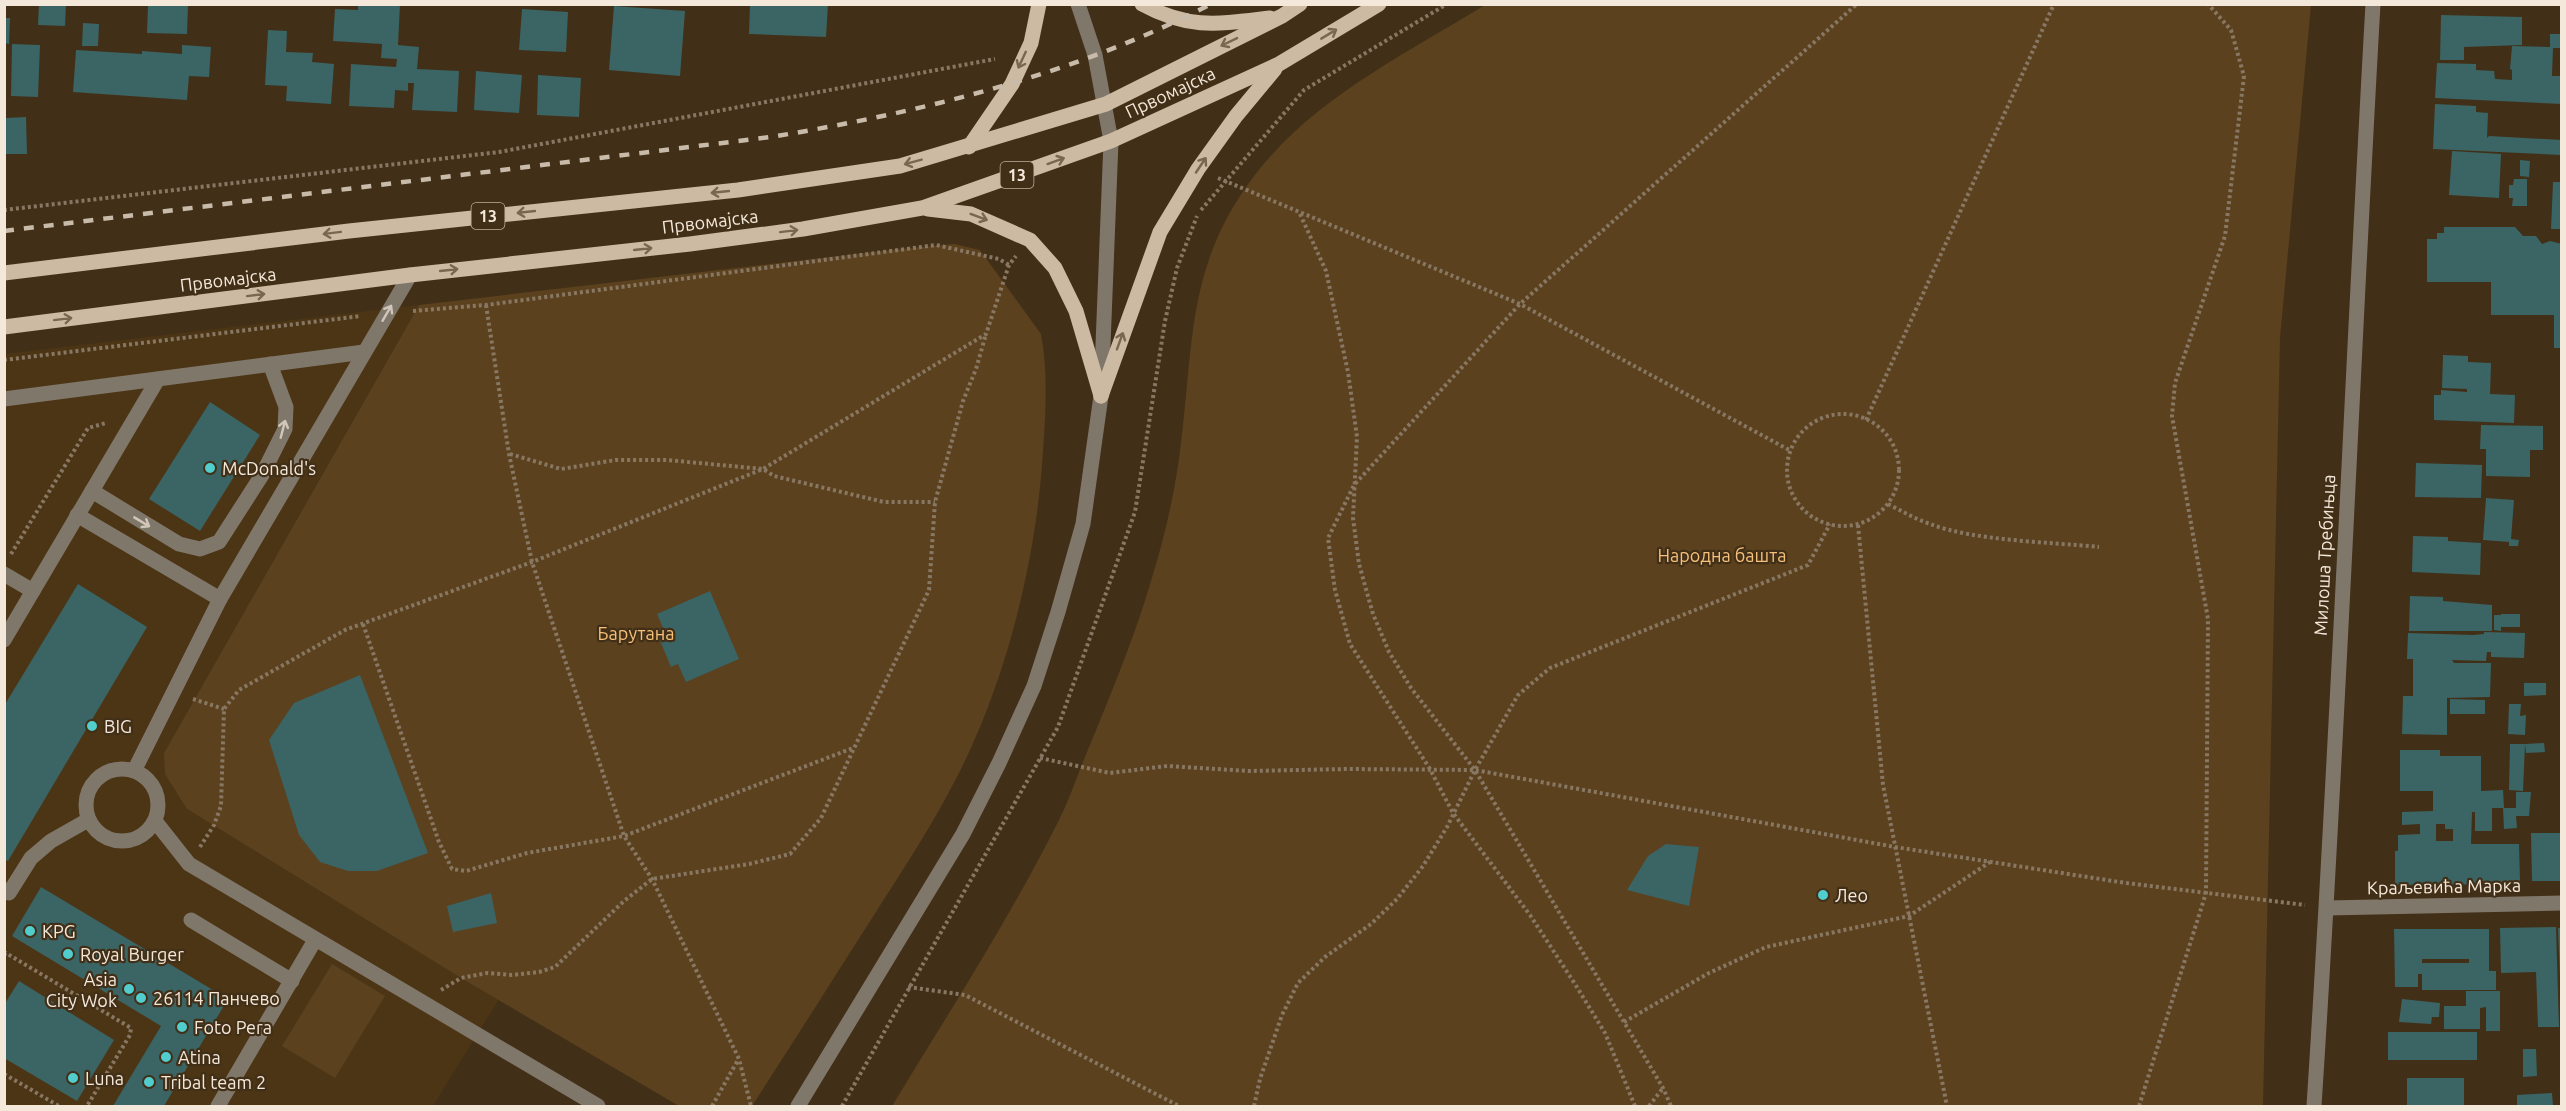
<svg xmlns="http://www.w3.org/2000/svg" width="2566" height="1111" font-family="Ubuntu,sans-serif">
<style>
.built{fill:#4b3515}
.green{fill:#5b411e}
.building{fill:#3b6464;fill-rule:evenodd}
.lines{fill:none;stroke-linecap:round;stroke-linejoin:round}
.path{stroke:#887763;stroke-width:4;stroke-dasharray:3 3;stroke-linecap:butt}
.minor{stroke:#80776b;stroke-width:15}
.major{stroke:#cdbaa2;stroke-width:15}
.rail{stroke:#c8bbaa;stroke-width:4.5;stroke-dasharray:10 10;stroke-linecap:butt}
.oneway{stroke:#7a674f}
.oneway2{stroke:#d1c6b9}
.poi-dot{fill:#52cdcd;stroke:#422f17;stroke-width:2}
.labels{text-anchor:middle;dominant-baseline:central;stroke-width:4.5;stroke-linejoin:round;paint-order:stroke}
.shield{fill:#422f17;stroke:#bfb0a0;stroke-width:1.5}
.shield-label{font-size:16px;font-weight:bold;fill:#f4e8da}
.street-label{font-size:18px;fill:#f4e8da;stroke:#422f17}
.poi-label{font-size:18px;fill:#f4e8da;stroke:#422f17;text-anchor:start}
.park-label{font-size:18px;fill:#f5c07a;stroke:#422f17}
</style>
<rect width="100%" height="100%" fill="#422f17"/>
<polygon class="built" points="419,305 164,753 187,809 461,978 499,999 433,1106 5,1106 4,354"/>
<g class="green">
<path d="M1485,5h826l-31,333 -17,768h-1371c56,-92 116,-185 165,-282 12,-23 20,-48 30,-72 23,-56 47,-113 64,-171 15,-48 26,-98 31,-147 11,-92 7,-163 62,-244 58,-86 155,-132 241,-185z"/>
<path d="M954,244l26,6 61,84c8,42 4,89 1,132 -8,101 -36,213 -82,305 -25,50 -56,97 -86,144 -41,64 -81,128 -122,191h-73l-218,-128 -274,-169 -22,-35 -1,-21 255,-448 480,-56z"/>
<polygon points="332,964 385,996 335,1078 282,1046"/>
</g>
<g class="building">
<polygon points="39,4 66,4 65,26 38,25"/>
<polygon points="358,4 400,4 398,45 419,47 417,69 459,71 457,112 412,110 414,83 408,83 408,91 395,90 394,108 349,106 351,64 396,67 397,59 381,58 382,44 333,41 335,9 358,10"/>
<polygon points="750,4 828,4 826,37 749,34"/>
<polygon points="148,5 188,5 187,34 147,33"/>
<polygon points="614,6 685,11 680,76 609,70"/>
<polygon points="522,9 568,12 566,52 519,50"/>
<polygon points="2441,15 2522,17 2522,45 2464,47 2464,60 2440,60"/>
<polygon points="4,18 10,18 9,44 4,43"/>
<polygon points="83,23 99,24 98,46 82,46"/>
<polygon points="268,30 287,31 286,52 313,53 312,62 334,64 331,104 286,101 287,86 265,85"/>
<polygon points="2550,34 2562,34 2562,48 2553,48 2552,76 2562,76 2562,104 2435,98 2437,63 2476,64 2476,70 2494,71 2495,79 2512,80 2512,70 2510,69 2512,46 2550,47"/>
<polygon points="12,44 40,45 38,97 11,96"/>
<polygon points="182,45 211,47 209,77 189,76 187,100 73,92 76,50 142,54 142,51 182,54"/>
<polygon points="476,71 522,75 519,113 474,110"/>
<polygon points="538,75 581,78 579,117 537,115"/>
<polygon points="2435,104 2476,106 2476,112 2488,113 2487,138 2489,136 2562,140 2562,155 2433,149"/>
<polygon points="26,117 27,154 6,154 5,118"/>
<polygon points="2452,151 2501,154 2499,198 2449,195"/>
<polygon points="2520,160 2530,161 2529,177 2520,176"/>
<polygon points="2514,179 2527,179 2527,206 2512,206 2513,198 2509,198 2509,185 2513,185"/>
<polygon points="2553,182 2562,182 2562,229 2551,229"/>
<polygon points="2444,227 2515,227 2523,236 2536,236 2542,244 2550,241 2562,244 2562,348 2554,348 2554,315 2491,315 2491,282 2427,282 2427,239 2437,239 2437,233 2444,233"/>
<polygon points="2443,355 2468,356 2468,362 2491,363 2490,394 2515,395 2514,423 2434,420 2434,395 2441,395 2441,390 2467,392 2467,389 2442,388"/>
<polygon points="210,402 260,435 200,531 149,499"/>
<polygon points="2481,425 2543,426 2543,450 2530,450 2530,477 2486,476 2486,449 2480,449"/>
<polygon points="2416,463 2482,465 2481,498 2415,497"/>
<polygon points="2486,498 2514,500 2511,539 2519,540 2518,546 2509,546 2509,542 2483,540"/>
<polygon points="2413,536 2448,537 2448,541 2481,543 2480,575 2412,572"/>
<polygon points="78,584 147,627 8,861 4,859 4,706"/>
<polygon points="710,591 739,659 686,682 678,664 671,667 656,631 663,628 657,614"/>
<polygon points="2410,596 2443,597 2443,601 2492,605 2492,631 2409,631"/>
<polygon points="2501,614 2520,614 2520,627 2501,627 2501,631 2494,630 2494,615 2501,615"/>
<polygon points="2484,632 2525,633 2524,658 2491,657 2491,652 2487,652 2486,661 2452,660 2454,663 2491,663 2490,697 2447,698 2447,735 2402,734 2403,696 2413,696 2413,659 2407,659 2408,633 2473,635 2484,634"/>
<polygon points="360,675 428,853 377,871 348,871 320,862 299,835 269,740 294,703"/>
<polygon points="2524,683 2546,683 2546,695 2524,696"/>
<polygon points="2450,699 2485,700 2485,714 2450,714"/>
<polygon points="2509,704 2521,704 2520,716 2526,715 2525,735 2508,734"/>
<polygon points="2544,743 2545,752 2526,753 2525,744"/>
<polygon points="2510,744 2525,744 2523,791 2509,790"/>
<path d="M2400,750h40v6h41v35l22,-1 1,18h12v-16h15l-2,24h-13l1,12 -13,1 -1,-21h-11v23h-17v-19h-3l-1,32h48l1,37 -11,1 -1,2 -113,1v-34h3v-16l22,-1v-10l-18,1v-13l31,-1v-20h-33zM2436,824h9v5h8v12h-17z"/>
<polygon points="2531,833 2562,833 2562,881 2532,881"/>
<polygon points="1666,844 1699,847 1689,906 1627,890 1648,856"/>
<polygon points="41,887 228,999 164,1106 113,1106 161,1026 12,936"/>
<polygon points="491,893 497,923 453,932 447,906"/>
<polygon points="2556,927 2559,1027 2538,1027 2536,972 2501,973 2500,928"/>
<polygon points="2558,928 2562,928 2562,976 2560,976"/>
<path d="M2394,929h95v42h7v19h-74v-16h-4v13h-23zM2422,959h47v4h-47z"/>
<polygon points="19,981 114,1040 77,1101 4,1058 4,1005"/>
<polygon points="2466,991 2500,991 2500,1031 2486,1031 2486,1007 2480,1008 2480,1029 2444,1029 2444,1006 2466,1006"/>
<polygon points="2402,999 2440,1003 2439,1017 2432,1017 2431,1024 2399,1022"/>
<rect x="2388" y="1032" width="89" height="28"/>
<polygon points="2523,1049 2536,1049 2537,1076 2523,1077"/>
<rect x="2407" y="1078" width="57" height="28"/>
<polygon points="2552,1093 2553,1106 2517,1106 2517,1095"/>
</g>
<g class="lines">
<g class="path">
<polyline points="1218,178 1520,304 1791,451"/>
<polyline points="4,210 499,152 995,59"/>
<polyline points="1201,210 1304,90 1447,4"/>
<polyline points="1300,214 1326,271 1348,372 1357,437 1353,518 1359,564 1373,614 1389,652 1411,688 1475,770 1663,1088 1671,1106"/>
<polyline points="486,305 509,454 532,562 624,836 652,879 739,1059 751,1106"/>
<polyline points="413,311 486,305 936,245 999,259 1009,265"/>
<polyline points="4,360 361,316"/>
<circle cx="1843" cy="470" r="56"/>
<polyline points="1866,420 2054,4"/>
<polyline points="510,454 561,469 616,460 667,460 763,469 774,476 884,502 935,502"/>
<path d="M1888,504c14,7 27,15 42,20 45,17 120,18 169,23"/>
<polyline points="1858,525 1883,785 1947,1106"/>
<polyline points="11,554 88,428 106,423"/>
<polyline points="363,624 439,842 452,869 466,871 527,853 624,836 853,748"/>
<polyline points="193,699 224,709"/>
<polyline points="1040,758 1110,773 1167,766 1249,771 1347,769 1475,770 1895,847 2126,883 2305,905"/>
<polyline points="200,847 214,825 221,806 224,709 239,690 345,630 532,562 763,469 986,334 1009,265 1016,256"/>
<polyline points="4,955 6,953 131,1028 130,1035 87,1106"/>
<polyline points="908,987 965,995 1179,1106"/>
<polyline points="441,990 461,978 487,973 512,975 539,972 555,967 624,901 652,879 749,864 790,854 821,818 929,590 935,502 963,401 976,369 986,334"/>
<polyline points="1624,1022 1709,973 1766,947 1909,916 1990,862"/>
<polyline points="4,1074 59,1106"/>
<polyline points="712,1106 738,1060"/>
<polyline points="842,1106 1058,727 1135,512 1165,321 1177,268 1197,216"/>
<polyline points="1254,1106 1260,1079 1282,1015 1298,983 1325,957 1371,924 1397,899 1423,866 1447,827 1475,770 1518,695 1550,668 1808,565 1830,524"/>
<polyline points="1635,1106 1605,1033 1575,984 1530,915 1453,813 1430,769 1350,644 1335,590 1328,538 1354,485 1520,304 1857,4"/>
<polyline points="1649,1106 1663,1088"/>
<polyline points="2139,1106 2206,893 2208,619 2172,416 2175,383 2225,236 2244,76 2231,30 2208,4"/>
</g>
<g class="minor">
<polyline points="4,399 364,352"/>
<polyline points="92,491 179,544 200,549 219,542 262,475 285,429 286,407 270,364"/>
<polyline points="77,515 220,599"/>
<polyline points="4,574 33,591"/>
<polyline points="4,640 158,379"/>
<circle cx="122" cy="805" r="36"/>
<polyline points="134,771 220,599 410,275"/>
<polyline points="155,821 189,864 598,1106"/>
<polyline points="4,890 9,893 31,858 51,841 88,820"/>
<polyline points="2327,908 2562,903"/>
<polyline points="191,920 292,981"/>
<polyline points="218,1106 315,940"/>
<polyline points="798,1106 963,834 999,763 1034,686 1058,612 1083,524 1101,396 1111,141 1095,55 1078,4"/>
<path d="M2314,1106c24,-367 38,-734 59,-1102"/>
</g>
<g class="major">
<path d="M1142,4c47,26 77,20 128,14"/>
<polyline points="969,147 1012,84 1031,43 1039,4"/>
<polyline points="928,209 971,214 1030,240 1055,268 1076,311 1101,396"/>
<polyline points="4,273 349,231 738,190 900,166 1106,104 1282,16 1300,4"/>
<polyline points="4,327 410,275 690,244 803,229 922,208 1111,141 1279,64 1379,4"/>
<polyline points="1101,396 1160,232 1198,169 1236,116 1275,69"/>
</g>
<path class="rail" d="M4,231l767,-94c151,-25 303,-62 440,-133"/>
</g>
<defs><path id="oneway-shaft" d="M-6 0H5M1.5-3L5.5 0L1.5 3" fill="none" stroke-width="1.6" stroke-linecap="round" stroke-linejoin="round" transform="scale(1.5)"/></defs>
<g class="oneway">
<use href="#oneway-shaft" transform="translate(1329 34) rotate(-31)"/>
<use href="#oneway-shaft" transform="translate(1229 42) rotate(154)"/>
<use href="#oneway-shaft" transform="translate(1022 60) rotate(115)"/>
<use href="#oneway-shaft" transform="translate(1056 161) rotate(-20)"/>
<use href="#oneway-shaft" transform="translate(913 162) rotate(165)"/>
<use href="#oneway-shaft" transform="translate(1201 165) rotate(-56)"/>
<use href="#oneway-shaft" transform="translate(720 192) rotate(174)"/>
<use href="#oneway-shaft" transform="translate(526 212) rotate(174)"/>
<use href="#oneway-shaft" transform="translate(979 217) rotate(20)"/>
<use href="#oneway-shaft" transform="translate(789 231) rotate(-7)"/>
<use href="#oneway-shaft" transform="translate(332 233) rotate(173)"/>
<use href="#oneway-shaft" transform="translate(643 249) rotate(-6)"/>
<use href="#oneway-shaft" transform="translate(449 270) rotate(-6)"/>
<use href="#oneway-shaft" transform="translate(256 295) rotate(-7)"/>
<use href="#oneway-shaft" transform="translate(63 319) rotate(-7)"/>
<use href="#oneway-shaft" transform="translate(1120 341) rotate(-70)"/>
</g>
<g class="oneway2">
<use href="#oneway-shaft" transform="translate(387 313) rotate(-60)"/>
<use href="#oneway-shaft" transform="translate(283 429) rotate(-75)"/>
<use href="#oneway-shaft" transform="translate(142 522) rotate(31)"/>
</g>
<g class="poi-dot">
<circle cx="210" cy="468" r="6"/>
<circle cx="92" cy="726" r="6"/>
<circle cx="1823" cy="895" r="6"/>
<circle cx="30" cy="931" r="6"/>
<circle cx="68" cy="954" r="6"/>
<circle cx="129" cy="989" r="6"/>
<circle cx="141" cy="998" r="6"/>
<circle cx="182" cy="1027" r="6"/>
<circle cx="166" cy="1057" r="6"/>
<circle cx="73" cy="1078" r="6"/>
<circle cx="149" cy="1082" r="6"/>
</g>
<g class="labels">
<g class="shield">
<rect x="1000.5" y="162" width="33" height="26" rx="4.5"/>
<rect x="471.5" y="203" width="33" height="26" rx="4.5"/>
</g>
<g class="shield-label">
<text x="1017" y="175">13</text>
<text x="488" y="216">13</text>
</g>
<g class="street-label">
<text transform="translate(1170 92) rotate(-25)">Првомајска</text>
<text transform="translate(710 221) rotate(-7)">Првомајска</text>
<text transform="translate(228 279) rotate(-7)">Првомајска</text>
<text transform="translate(2324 555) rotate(-87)">Милоша Требињца</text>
<text transform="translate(2444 886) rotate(-1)">Краљевића Марка</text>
</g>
<g class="poi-label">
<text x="222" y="468">McDonald's</text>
<text x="104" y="726">BIG</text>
<text x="1835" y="895">Лео</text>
<text x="42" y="931">KPG</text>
<text x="80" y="954">Royal Burger</text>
<text x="117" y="979" text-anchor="end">Asia<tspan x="117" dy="21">City Wok</tspan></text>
<text x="153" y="998">26114 Панчево</text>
<text x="194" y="1027">Foto Pera</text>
<text x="178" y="1057">Atina</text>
<text x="85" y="1078">Luna</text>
<text x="161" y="1082">Tribal team 2</text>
</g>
<g class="park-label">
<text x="1722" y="555">Народна башта</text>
<text x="636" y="633">Барутана</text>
</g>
</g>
<rect width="2566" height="1111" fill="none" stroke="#f4e8da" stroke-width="12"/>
</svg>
